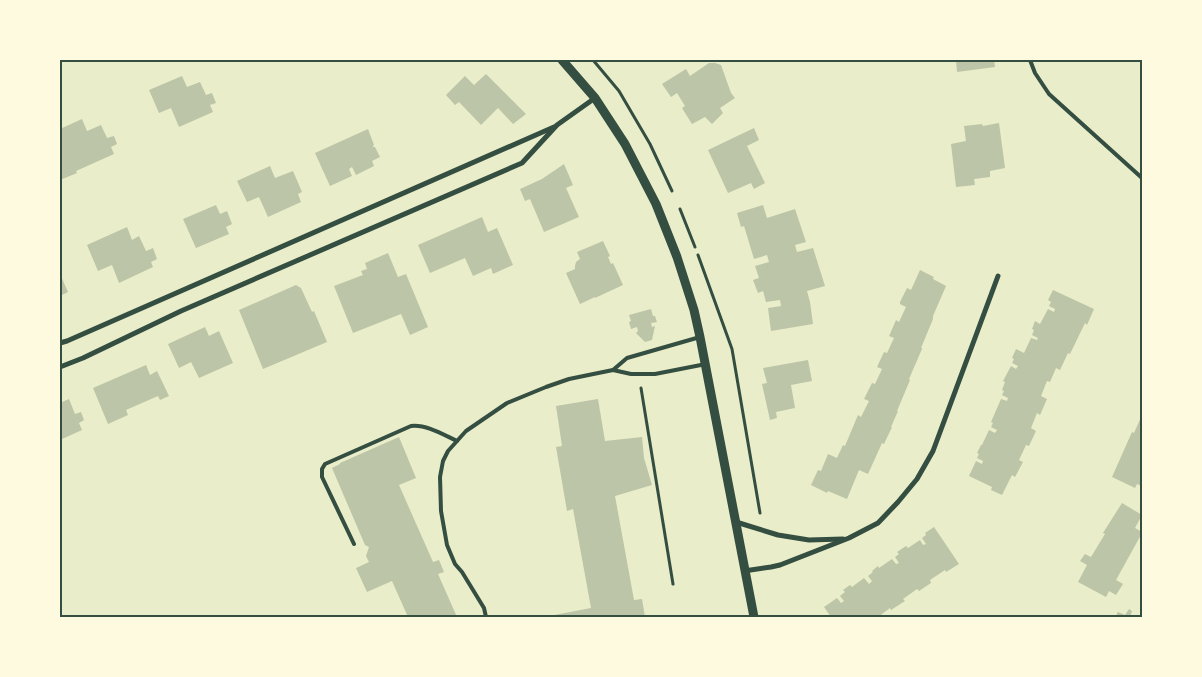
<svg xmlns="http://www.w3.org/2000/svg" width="1202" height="677" font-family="'Open Sans',sans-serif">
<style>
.building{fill:#bcc5a7}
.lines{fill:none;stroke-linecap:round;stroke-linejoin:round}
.path{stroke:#344e41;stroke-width:3}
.service{stroke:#344e41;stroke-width:4}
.minor{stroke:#344e41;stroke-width:5}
.tertiary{stroke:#344e41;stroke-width:9}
.neatline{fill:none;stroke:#344e41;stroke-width:2}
</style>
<rect width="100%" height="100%" fill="#e9edc9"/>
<g class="building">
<polygon points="956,60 994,60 995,67 957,72"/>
<polygon points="709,63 715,63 721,65 731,93 735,98 720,108 723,113 712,124 705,117 692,124 682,108 685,106 677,93 671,97 662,84 686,69 690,76"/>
<polygon points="486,74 526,114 513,124 498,108 481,125 459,102 455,105 446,95 465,76 474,85"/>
<polygon points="182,76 187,87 200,82 206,95 212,93 216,103 210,105 213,112 179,127 171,108 159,113 149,90"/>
<polygon points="82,119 87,131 101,125 107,138 114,136 117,144 111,147 114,154 76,171 77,173 60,180 60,129"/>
<polygon points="999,123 1005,168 990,171 990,177 974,179 975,185 956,187 951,144 966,141 964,126 982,124 983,126"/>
<polygon points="754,128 759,140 747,146 765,183 754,189 751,183 728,193 708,150"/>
<polygon points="368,129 374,145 373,146 373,147 375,147 380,157 372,161 374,166 356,175 352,167 349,169 352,176 330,186 315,153"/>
<polygon points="564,164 573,185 566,188 579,217 544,232 530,199 525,201 520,189 542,179"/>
<polygon points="270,166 275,178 293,171 302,192 298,194 301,202 268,217 259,197 247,202 237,181"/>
<polygon points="216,205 220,214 227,211 232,224 226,227 229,234 196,248 183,219"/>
<polygon points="763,205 767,218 795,209 806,242 795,245 797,252 813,248 825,286 807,291 810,302 813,324 771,331 768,308 781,306 780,300 766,302 763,291 758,293 753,280 759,278 755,266 769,262 767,255 754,259 744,226 741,227 737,213"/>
<polygon points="482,217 488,232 497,228 513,265 493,274 491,268 473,276 465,258 430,273 418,245"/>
<polygon points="127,227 132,240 139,236 146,251 153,248 157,259 151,262 153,267 119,283 112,265 98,271 87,245"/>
<polygon points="603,241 610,256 608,257 611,264 613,263 623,285 595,298 595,297 580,304 566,273 575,269 575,266 576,262 580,259 577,252"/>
<polygon points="388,253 398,277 406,274 428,327 410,335 401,314 353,333 334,286 363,275 361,271 367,269 365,263"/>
<polygon points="920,270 934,277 933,279 946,286 933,316 933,319 921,348 922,348 922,349 909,379 910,380 897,411 898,411 891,427 892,427 884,444 882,443 868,474 859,470 847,499 828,491 827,493 811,485 818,470 821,471 828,454 837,458 843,445 845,446 858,415 861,417 869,401 864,399 872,383 875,384 882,369 877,367 884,352 887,353 894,338 889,336 890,334 896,320 899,322 906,307 900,304 900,302 907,288 911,290"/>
<polygon points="60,274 68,292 60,296"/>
<polygon points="296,285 301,288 312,312 314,311 327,342 263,369 239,310"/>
<polygon points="1053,290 1094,309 1087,325 1085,323 1070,354 1068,353 1060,370 1056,368 1050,382 1047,381 1041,396 1047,399 1040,415 1037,413 1031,428 1036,431 1029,446 1026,445 1019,460 1023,462 1015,477 1012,475 1002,495 991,490 992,487 969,476 976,461 982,464 983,461 977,458 979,454 977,453 981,445 982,445 989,430 995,433 997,430 991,427 993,423 991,422 1001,399 1007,401 1008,398 1002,395 1004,391 1002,390 1005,382 1003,381 1011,366 1016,369 1018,366 1012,363 1014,359 1012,358 1016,349 1024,353 1031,338 1037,340 1038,338 1032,335 1034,330 1032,329 1035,321 1040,324 1048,309 1054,312 1055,309 1049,306 1051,302 1048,300"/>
<polygon points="651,309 653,316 655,316 657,322 651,323 652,327 655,326 652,340 645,342 636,333 638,331 637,327 631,329 629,322 631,321 629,315"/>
<polygon points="205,327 209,336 219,331 233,363 199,378 191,362 179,368 168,344"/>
<polygon points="808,360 812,381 791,385 795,408 776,412 777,418 770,420 762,384 767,383 763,368"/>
<polygon points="146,365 150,375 157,371 169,396 160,400 158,396 126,410 128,415 108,424 93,388"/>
<polygon points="69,399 75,414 81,412 84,420 79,423 82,430 60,440 60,403"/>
<polygon points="598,399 605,441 642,437 644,458 652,485 615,496 634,600 642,599 645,617 549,617 549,616 591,608 573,509 567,511 556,447 562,446 556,406"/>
<polygon points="1142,415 1142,486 1137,484 1135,488 1112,477 1132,432 1134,433"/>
<polygon points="399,437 416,478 399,485 433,562 439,560 444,572 438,574 457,617 408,617 392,581 367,592 356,568 369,562 366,556 369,547 365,545 332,468 340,464 340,463"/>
<polygon points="1122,503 1142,515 1135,528 1142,532 1142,533 1116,580 1123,584 1116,595 1109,591 1106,597 1078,582 1087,565 1080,561 1085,554 1091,557 1105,534 1103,533"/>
<polygon points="934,527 959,564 946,572 945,570 930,580 931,583 919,591 917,589 903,599 905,601 891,610 890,608 878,617 831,617 824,607 837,598 841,603 844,601 840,596 845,592 843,590 850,585 852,587 864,578 869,584 872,581 868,576 873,572 872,571 878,566 879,568 892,559 896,564 899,563 895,557 899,554 897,552 906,546 908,548 920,540 923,545 926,544 922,538 926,535 925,533"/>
<polygon points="1129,609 1132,611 1130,617 1115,617 1118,612 1125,615"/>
</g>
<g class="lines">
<g class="path">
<polyline points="593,60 619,91 650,144 672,191"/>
<polyline points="680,209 695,247"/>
<polyline points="698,255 732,349 760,513"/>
<polyline points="641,388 673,584"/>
</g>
<g class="service">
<polyline points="1030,60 1035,73 1049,94 1142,178"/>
<polyline points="613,370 627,358 700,337"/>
<path d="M354,544l-32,-67v-8l3,-5 86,-38c15,-2 33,9 46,15"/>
<polyline points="486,617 484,608 462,572 455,564 447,545 441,511 440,477 443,461 448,451 466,431 507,403 546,387 569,379 613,370 631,374 655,374 706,364"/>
</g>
<g class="minor">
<polyline points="60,343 67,341 554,127"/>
<polyline points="60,367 83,358 181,311 522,163 557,125 595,98"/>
<polyline points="736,522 778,535 809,540 843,539"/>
<polyline points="744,571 771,567 780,565 849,538 878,523 898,502 917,479 933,451 998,276"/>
</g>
<polyline class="tertiary" points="562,60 595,98 625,144 656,204 677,257 694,310 700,337 754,617"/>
</g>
<rect width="1202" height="677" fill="none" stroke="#fefae0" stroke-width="122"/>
<rect x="61" y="61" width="1080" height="555" class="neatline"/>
</svg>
